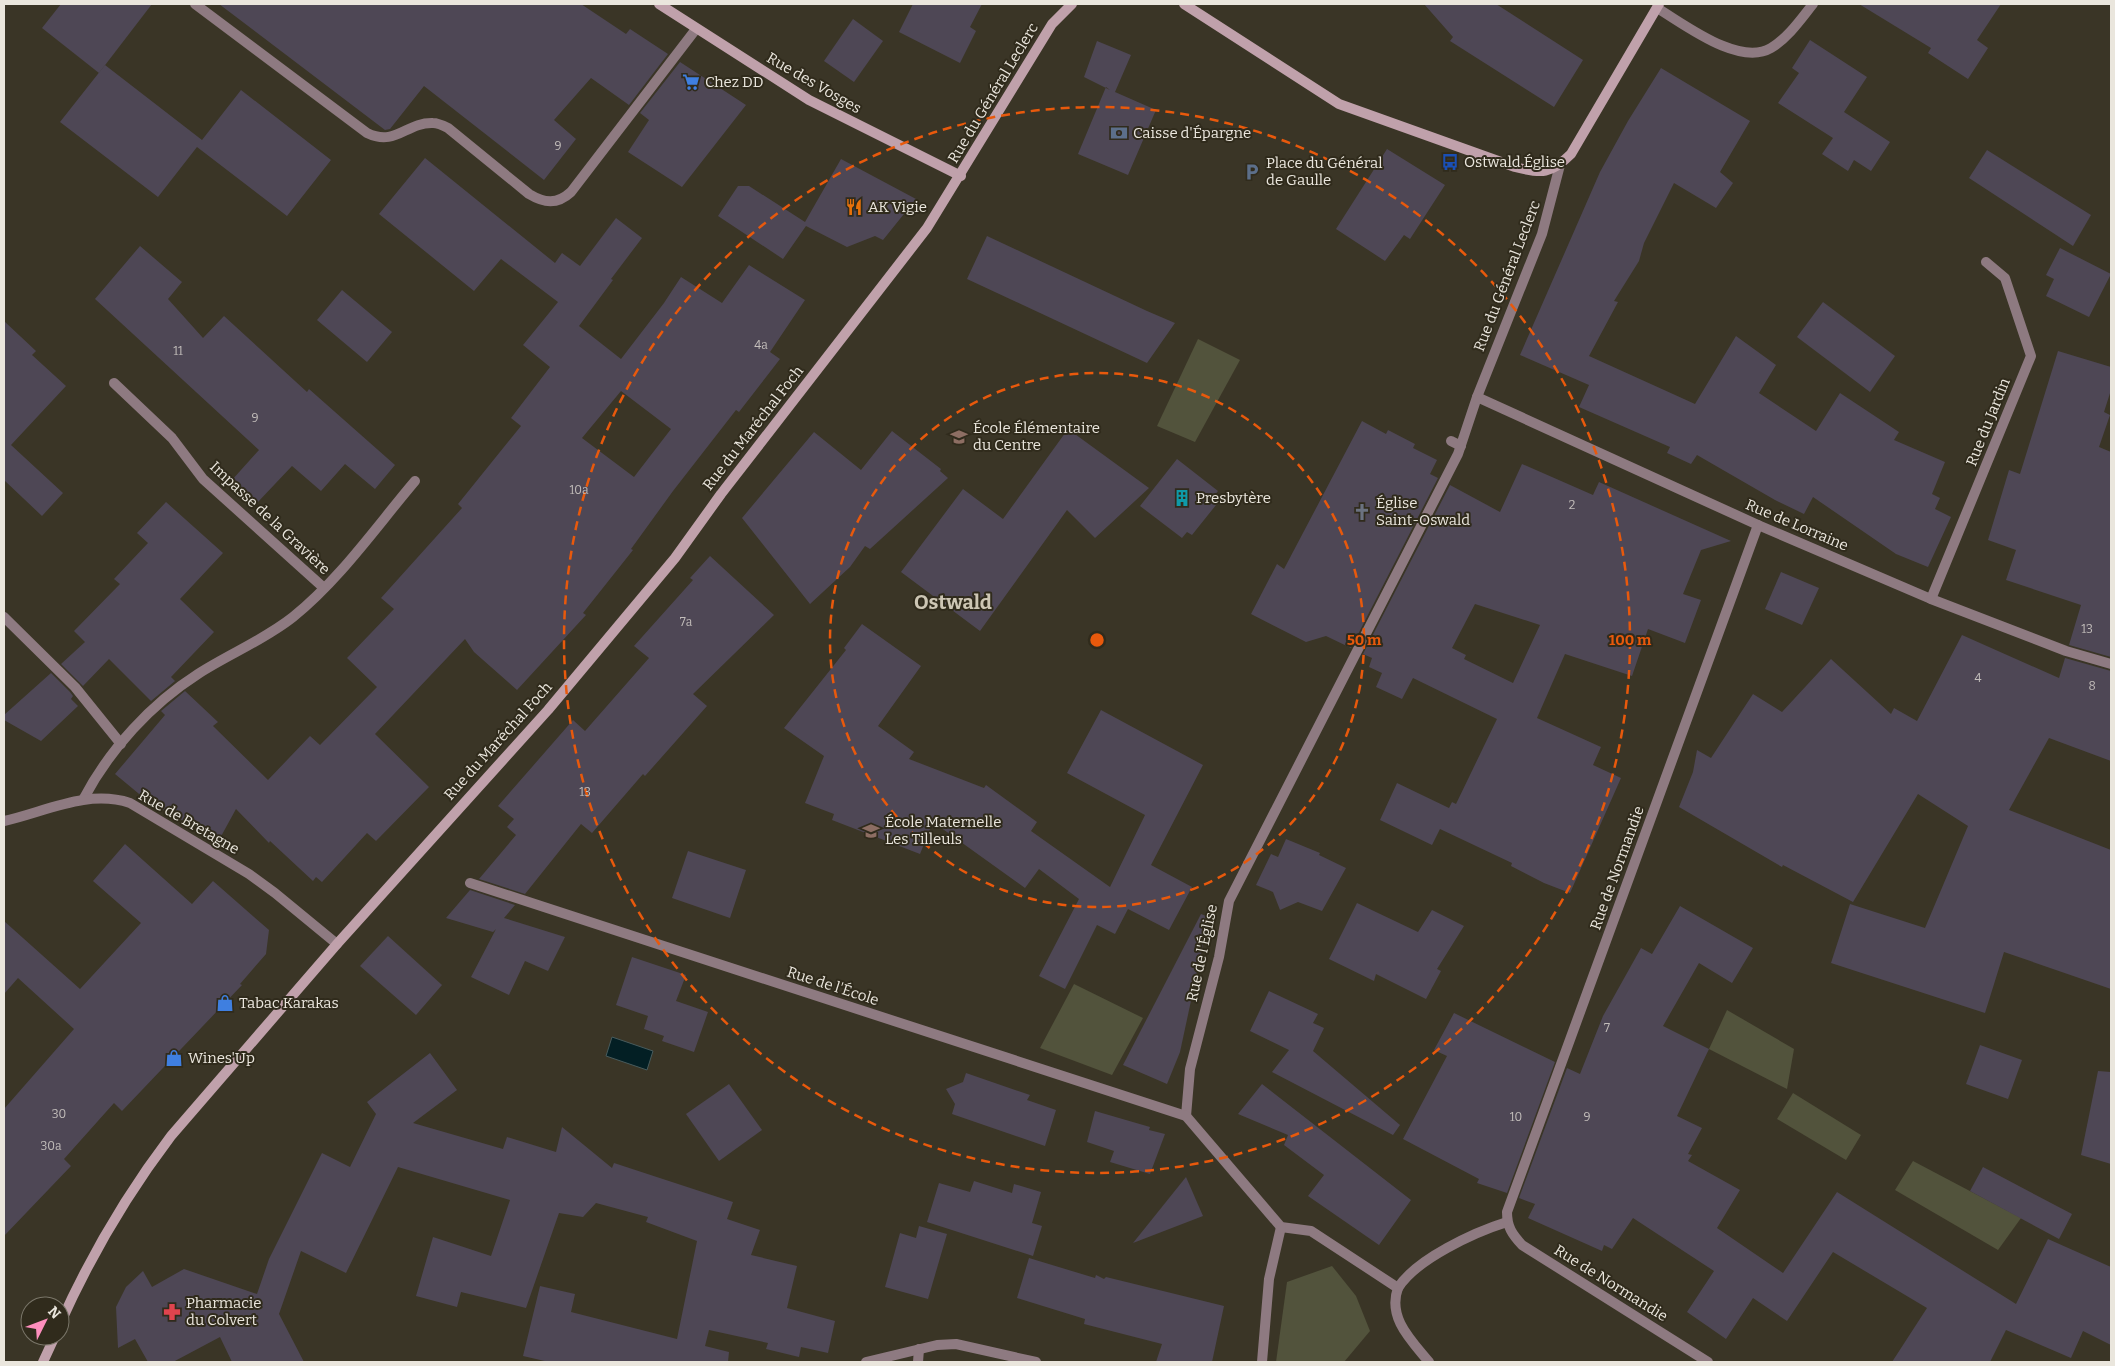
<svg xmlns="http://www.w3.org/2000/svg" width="2115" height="1366" font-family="Bitter,serif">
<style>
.green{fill:#52533c}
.water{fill:#031f24;stroke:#485b5c}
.building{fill:#4e4755;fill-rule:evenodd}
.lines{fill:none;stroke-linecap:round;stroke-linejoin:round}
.lane{stroke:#8e7a81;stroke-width:10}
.street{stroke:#8e7a81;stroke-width:10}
.secondary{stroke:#c0a1ab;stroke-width:10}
.ring{fill:none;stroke:#e8590c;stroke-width:2.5;stroke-dasharray:9 6}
.labels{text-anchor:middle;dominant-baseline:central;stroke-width:4;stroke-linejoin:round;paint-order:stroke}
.number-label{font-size:12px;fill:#c3bebb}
.poi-label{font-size:15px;fill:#eae6dd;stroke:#302b1c;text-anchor:start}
.street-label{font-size:15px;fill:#eae6dd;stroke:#302b1c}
.district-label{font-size:20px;font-weight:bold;fill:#cdc6b4;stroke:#302b1c}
.centre{fill:#e8590c;stroke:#302b1c;stroke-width:2.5}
.ring-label{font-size:15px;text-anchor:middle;font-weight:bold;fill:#e8590c;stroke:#302b1c;stroke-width:4;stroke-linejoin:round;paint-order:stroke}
</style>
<rect width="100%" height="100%" fill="#3a3526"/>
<g class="green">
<polygon points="1198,339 1240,360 1195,442 1157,426"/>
<polygon points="1074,984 1143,1018 1112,1075 1040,1048"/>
<polygon points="1727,1010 1794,1049 1787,1089 1709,1049"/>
<polygon points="1793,1093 1861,1135 1846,1160 1777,1119"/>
<polygon points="1913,1161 2021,1218 1998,1250 1895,1190"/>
<polygon points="1332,1266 1356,1296 1370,1331 1344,1362 1276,1362 1287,1282"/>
</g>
<polygon class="water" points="612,1037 653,1051 647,1070 606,1056"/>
<g class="building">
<polygon points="61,4 152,4 99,73 42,28"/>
<polygon points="219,4 581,4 626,34 630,29 668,54 629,105 591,78 554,120 576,139 544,180 424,86 390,129 385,130"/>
<polygon points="913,4 982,4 970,27 976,31 960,63 899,32"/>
<polygon points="1424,4 1496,4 1583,60 1554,107 1450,41 1453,37"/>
<polygon points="1859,4 2001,4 1977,40 1988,48 1968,79 1928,53 1931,48"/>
<polygon points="853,19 883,41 854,82 824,61"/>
<polygon points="1810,40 1867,77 1844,112 1890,142 1871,171 1854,160 1848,171 1822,154 1833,138 1778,103 1799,73 1792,68"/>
<polygon points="1097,41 1131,55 1115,92 1156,110 1128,175 1078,154 1106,87 1110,90 1084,77"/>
<polygon points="680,62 746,105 682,187 628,152 649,120 640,113"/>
<polygon points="105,65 202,140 241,90 331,160 287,216 197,147 158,197 60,122"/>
<polygon points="1661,68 1750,121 1720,172 1733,183 1716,208 1674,183 1644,243 1639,261 1614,301 1618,302 1589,356 1695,404 1736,336 1776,365 1759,393 1816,431 1840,393 1899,432 1894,440 1945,462 1932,494 1940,498 1935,509 1951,517 1928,567 1896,554 1813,497 1804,514 1775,500 1697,455 1691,464 1667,453 1670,447 1579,407 1589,385 1520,355 1600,172 1628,121"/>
<polygon points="1387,149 1445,185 1410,239 1404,235 1385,261 1336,229"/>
<polygon points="1987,150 2091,215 2073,246 1969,178"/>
<path d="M425,158l130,105 7,-10 18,13 36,-48 26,20 -31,41 2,1 -34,46 42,33 43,-56 17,-26 41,26 27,-38 56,35 -35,52 10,7 -41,53 -3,-2 -63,81 -42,58 2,1 -50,63 3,2 -69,75 -43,-38 -9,-13 -90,95 54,53 -53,54 -9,-8 -45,49 -6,-5 -3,4 -43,-40 -1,2 -33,-34 -17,31 -69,-37 -35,-29 50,-59 -4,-4 24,-20 33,31 -5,4 55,54 42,-44 10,9 57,-58 -30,-29 47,-49 -13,-11 81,-90 -4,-4 63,-78 -10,-8 39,-51 -27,-22 35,-43 -57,-43 -27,32 -95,-77zM621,391l50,38 -37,48 -52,-39z"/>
<polygon points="841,159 916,199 883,240 875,236 847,247 806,226 783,259 718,216 738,186 749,186 805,222"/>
<polygon points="987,236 1147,311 1175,323 1147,363 967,279"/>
<polygon points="140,246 182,282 168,299 203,338 224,316 307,392 309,389 395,465 375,489 345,464 321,491 292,466 257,503 232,480 259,450 95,299"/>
<polygon points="2060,248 2111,274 2089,317 2046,296 2054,279 2046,275"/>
<polygon points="342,290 392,332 367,362 317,320"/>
<polygon points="1823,302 1895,356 1870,392 1797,337"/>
<polygon points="4,321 36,351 32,355 66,386 11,445 63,493 42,516 4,480"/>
<polygon points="2058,351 2111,367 2111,390 2104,412 2110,415 2099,447 2111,452 2111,657 2069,645 2081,605 2006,580 2016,550 1988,540 2009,470 2020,474"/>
<polygon points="1362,421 1386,434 1388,430 1415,444 1413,448 1437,460 1430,474 1438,478 1351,648 1326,636 1306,642 1251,614 1277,564 1284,569"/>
<polygon points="1068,429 1149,488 1095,538 1067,510 980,631 901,572 963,489 1003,519"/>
<polygon points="892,431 941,469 940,471 948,478 870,549 865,546 850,567 810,604 742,518 814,432 861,470"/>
<polygon points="1177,459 1218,491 1214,496 1220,500 1192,535 1187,532 1182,538 1140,506"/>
<path d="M1522,464l71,31 6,-13 132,59 -30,9 -18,44 18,6 -16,43 -37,-14 -16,47 -67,-22 -28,64 64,29 -8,18 28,13 -51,115 -26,-10 -33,-17 1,-3 -72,-34 -8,16 -52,-25 17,-37 52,25 3,-6 4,2 41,-85 -84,-41 -11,21 -26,-12 6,-14 -13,-6 3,-9 -9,-4 87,-169 50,27zM1475,604l65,21 -27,58 -49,-24 2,-4 -14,-7z"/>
<polygon points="166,502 223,553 180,599 214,632 171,677 175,681 151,701 109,659 83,686 61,664 85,642 74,631 120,584 114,579 148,543 137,533"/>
<polygon points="710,556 774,615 693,694 707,706 645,776 643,774 592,833 581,824 525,894 479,879 516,835 507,827 514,819 498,806 573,720 585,731 649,658 634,646 693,580 690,578"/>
<polygon points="1781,572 1819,588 1802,625 1765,609"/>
<polygon points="862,624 921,666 878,726 914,752 909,759 984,788 986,785 1037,822 1031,831 1110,887 1145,815 1067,773 1101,710 1203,765 1151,865 1192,887 1169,930 1128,909 1115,934 1097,925 1065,989 1039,976 1079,899 1039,869 1025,888 933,822 920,854 832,820 834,814 805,803 824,756 784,728 846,650 844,648"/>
<polygon points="1962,635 2059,678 2065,658 2111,671 2111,761 2049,738 2009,810 2111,850 2111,989 2004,952 1985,1013 1831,963 1850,904 1925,928 1968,826 1918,794 1853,902 1783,865 1782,867 1679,807 1693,772 1697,750 1711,758 1753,694 1782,712 1831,659 1891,714 1894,708 1917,721"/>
<polygon points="51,673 70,692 73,696 71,699 78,706 41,741 4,720 4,715"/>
<polygon points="1286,839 1320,853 1319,855 1346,868 1322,911 1298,902 1280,910 1273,892 1256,885 1271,854 1278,857"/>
<polygon points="125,844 192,904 213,881 269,930 266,954 240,984 242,985 122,1111 114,1103 64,1159 71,1166 4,1236 4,1109 74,1029 18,978 4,994 4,921 80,989 141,923 93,881"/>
<polygon points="688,851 746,870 730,918 672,898"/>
<polygon points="470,890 515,905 504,918 565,937 548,971 525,961 509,995 471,977 496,929 493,932 446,918"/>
<polygon points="1357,903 1418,932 1432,910 1464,926 1437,969 1441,971 1426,999 1376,974 1374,981 1329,959"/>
<polygon points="1680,906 1753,948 1732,983 1699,963 1663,1026 1709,1049 1677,1116 1702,1128 1688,1154 1692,1155 1688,1161 1740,1190 1717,1228 1783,1273 1837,1192 2016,1304 2048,1239 2111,1267 2111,1345 2083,1331 2071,1358 2006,1330 1990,1362 1892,1362 1927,1308 1833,1252 1787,1321 1753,1298 1726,1339 1687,1312 1714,1271 1633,1218 1612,1249 1604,1245 1602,1251 1528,1218 1535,1204 1519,1198 1567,1068 1580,1074 1603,1016 1641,948 1652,954"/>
<polygon points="1201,914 1209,917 1180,1052 1167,1084 1123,1065"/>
<polygon points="388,936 442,985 416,1015 360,966"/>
<polygon points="632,957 686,975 676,1001 708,1012 694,1052 662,1041 664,1036 644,1029 648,1016 616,1005"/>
<polygon points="1269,991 1318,1014 1313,1023 1324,1028 1313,1051 1400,1125 1393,1135 1272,1072 1289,1050 1250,1031"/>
<polygon points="1454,1013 1555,1062 1507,1193 1477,1183 1479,1179 1403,1139 1447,1056 1434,1050"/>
<polygon points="1980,1045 2022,1060 2008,1099 1966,1084"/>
<polygon points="430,1053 457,1090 413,1123 503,1149 507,1137 556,1152 562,1127 612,1168 614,1163 733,1202 727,1219 760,1230 751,1255 797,1266 787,1308 835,1321 828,1353 801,1347 799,1357 766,1349 768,1343 709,1330 705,1346 729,1352 728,1362 549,1362 523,1356 540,1286 575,1294 571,1312 677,1339 697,1241 646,1222 648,1217 596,1203 583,1217 559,1213 526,1308 461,1292 457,1307 416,1296 433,1237 491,1256 510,1200 398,1167 346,1273 301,1251 279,1314 304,1362 232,1362 220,1337 173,1362 148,1362 135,1339 118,1348 116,1307 126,1287 143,1271 152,1287 184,1269 257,1294 269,1259 322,1153 350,1167 376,1114 367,1102"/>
<polygon points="2098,1071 2111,1072 2111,1164 2081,1155"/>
<polygon points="966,1073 1030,1095 1027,1100 1056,1110 1045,1146 952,1114 955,1104 946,1089 963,1082"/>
<polygon points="729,1084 762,1130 719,1161 686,1114"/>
<polygon points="1262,1084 1411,1200 1379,1245 1308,1196 1324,1175 1284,1145 1288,1135 1238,1114"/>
<polygon points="1095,1111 1150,1127 1149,1130 1165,1134 1150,1174 1110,1162 1114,1151 1087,1142"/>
<polygon points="1983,1167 2072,1214 2059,1239 1970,1191"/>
<polygon points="1186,1177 1203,1216 1133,1243"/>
<polygon points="974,1181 1012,1193 1014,1184 1041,1192 1032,1223 1042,1226 1033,1256 927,1222 939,1183 970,1192"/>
<polygon points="919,1226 947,1234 928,1299 885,1287 900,1233 916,1238"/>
<polygon points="1029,1258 1095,1278 1096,1275 1104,1279 1106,1277 1224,1306 1212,1362 1156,1362 1162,1344 1084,1324 1085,1319 1017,1298"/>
</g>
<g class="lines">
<g class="lane">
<path d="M195,4l172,129c29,14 39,-11 66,-10 5,0 11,3 15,5l81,66c15,9 28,11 42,-2l125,-163"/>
<polyline points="4,617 75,687 121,744"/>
<polyline points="1186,1116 1190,1069 1219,957 1229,901 1458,454 1477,397"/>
</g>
<g class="street">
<path d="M1657,8c27,16 82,59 114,40 17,-10 30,-29 42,-44"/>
<polyline points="1560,165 1542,234 1477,397 1758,525 1931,599 2066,651 2111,664"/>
<polyline points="114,383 172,438 203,479 324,588"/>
<polyline points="1451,441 1461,446"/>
<polyline points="1931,599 2031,356 2005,278 1986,262"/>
<path d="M84,798c26,-49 67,-94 114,-124 31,-20 66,-34 95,-57 47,-38 83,-90 122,-136"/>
<path d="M4,821c41,-9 83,-32 126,-18l119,71 26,19 62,51"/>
<path d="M470,883l716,233 95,111 30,4 87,57c-11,30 14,53 31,74"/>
<path d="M1398,1288c18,-29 77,-56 109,-66"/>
<polyline points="866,1362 937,1345 956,1344 1036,1362"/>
<polyline points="918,1362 919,1349"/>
<polyline points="1262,1362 1269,1279 1281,1227"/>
<path d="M1708,1362l-186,-117c-10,-11 -15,-18 -15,-33l251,-687"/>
</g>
<g class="secondary">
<polyline points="659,4 809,100 961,176"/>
<path d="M1184,4l155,100 176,63c27,7 36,7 56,-13l88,-150"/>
<path d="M60,1324c30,-67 67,-130 111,-188l166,-192 211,-234 127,-152 46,-64 206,-266 125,-204 20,-20"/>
<polyline points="43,1362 55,1336"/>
</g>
</g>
<g class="ring">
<circle cx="1097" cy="640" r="267"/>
<circle cx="1097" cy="640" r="533"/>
</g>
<defs>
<g id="supermarket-bare" transform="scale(1.35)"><path d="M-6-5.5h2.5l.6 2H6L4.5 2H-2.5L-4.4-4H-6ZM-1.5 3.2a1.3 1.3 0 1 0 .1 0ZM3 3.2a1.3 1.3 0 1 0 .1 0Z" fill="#3f7fe0" stroke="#302b1c" stroke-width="2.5" paint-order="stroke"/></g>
<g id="bank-bare" transform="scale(1.35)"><path d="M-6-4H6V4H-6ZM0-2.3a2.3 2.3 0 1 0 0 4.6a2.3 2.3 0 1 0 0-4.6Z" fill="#5c6f8a" stroke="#302b1c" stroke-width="2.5" paint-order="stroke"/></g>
<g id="bus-bare" transform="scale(1.35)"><path d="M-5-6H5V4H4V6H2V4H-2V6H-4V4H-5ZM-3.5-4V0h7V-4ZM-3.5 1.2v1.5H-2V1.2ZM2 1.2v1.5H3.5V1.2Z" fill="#1a4fb4" stroke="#302b1c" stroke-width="2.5" paint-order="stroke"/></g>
<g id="parking-bare" transform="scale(1.35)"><path d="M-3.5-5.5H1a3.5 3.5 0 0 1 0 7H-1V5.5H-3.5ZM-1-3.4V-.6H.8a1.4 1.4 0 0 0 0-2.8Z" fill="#5c6f8a" stroke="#302b1c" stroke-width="2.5" paint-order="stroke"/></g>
<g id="restaurant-bare" transform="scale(1.35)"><path d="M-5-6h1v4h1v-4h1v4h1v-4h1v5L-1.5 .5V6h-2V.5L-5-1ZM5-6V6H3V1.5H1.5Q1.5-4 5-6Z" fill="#e8710a" stroke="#302b1c" stroke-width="2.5" paint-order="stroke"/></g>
<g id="school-bare" transform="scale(1.35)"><path d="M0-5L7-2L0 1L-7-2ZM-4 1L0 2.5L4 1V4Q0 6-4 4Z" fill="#8d6e63" stroke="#302b1c" stroke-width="2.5" paint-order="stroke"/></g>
<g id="building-bare" transform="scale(1.35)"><path d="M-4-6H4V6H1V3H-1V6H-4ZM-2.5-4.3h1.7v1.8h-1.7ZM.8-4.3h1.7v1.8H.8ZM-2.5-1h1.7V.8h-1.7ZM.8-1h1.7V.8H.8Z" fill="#0f9aa8" stroke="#302b1c" stroke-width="2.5" paint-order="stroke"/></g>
<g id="church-bare" transform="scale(1.35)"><path d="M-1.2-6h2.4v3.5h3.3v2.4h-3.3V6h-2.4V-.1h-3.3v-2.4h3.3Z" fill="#6b7280" stroke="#302b1c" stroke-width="2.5" paint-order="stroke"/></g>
<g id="shop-bare" transform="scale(1.35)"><path d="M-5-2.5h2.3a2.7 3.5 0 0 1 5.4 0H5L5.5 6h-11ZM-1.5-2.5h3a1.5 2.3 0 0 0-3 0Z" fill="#3f7fe0" stroke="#302b1c" stroke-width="2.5" paint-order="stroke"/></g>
<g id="pharmacy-bare" transform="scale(1.35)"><path d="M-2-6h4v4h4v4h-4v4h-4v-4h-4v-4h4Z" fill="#e0444e" stroke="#302b1c" stroke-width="2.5" paint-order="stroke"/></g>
</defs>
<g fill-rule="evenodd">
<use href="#supermarket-bare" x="691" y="82"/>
<use href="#bank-bare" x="1119" y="133"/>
<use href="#bus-bare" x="1450" y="162"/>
<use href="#parking-bare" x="1252" y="172"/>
<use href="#restaurant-bare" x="854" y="207"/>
<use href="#school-bare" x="959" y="437"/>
<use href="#building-bare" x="1182" y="498"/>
<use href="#church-bare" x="1362" y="512"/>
<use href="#school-bare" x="871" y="831"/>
<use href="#shop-bare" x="225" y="1003"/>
<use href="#shop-bare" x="174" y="1058"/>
<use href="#pharmacy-bare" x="172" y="1312"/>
</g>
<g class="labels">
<g class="number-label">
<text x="558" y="146">9</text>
<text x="761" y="345">4a</text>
<text x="178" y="351">11</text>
<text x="255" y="418">9</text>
<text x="579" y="490">10a</text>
<text x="1572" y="505">2</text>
<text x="686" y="622">7a</text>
<text x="2087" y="629">13</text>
<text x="1978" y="678">4</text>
<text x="2092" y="686">8</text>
<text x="585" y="792">13</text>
<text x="1607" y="1028">7</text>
<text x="59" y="1114">30</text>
<text x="1516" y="1117">10</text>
<text x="1587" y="1117">9</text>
<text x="51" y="1146">30a</text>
</g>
<g class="poi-label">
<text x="705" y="82">Chez DD</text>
<text x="1133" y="133">Caisse d'Épargne</text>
<text x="1464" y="162">Ostwald Église</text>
<text x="1266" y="163">Place du Général<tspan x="1266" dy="17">de Gaulle</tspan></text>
<text x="868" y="207">AK Vigie</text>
<text x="973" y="428">École Élémentaire<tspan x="973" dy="17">du Centre</tspan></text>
<text x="1196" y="498">Presbytère</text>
<text x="1376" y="503">Église<tspan x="1376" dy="17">Saint-Oswald</tspan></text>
<text x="885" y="822">École Maternelle<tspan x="885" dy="17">Les Tilleuls</tspan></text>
<text x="239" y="1003">Tabac Karakas</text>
<text x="188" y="1058">Wines'Up</text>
<text x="186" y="1303">Pharmacie<tspan x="186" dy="17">du Colvert</tspan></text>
</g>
<g class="street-label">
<text transform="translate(814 83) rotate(30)">Rue des Vosges</text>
<text transform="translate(993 93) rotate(-59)">Rue du Général Leclerc</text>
<text transform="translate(1507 276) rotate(-69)">Rue du Général Leclerc</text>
<text transform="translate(1988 422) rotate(-68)">Rue du Jardin</text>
<text transform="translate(753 428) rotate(-52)">Rue du Maréchal Foch</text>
<text transform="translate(270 518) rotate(43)">Impasse de la Gravière</text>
<text transform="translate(1797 525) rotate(23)">Rue de Lorraine</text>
<text transform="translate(498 741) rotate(-48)">Rue du Maréchal Foch</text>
<text transform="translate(189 822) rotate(30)">Rue de Bretagne</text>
<text transform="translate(1617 868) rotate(-70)">Rue de Normandie</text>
<text transform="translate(1202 953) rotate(-78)">Rue de l'Église</text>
<text transform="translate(833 986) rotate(18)">Rue de l'École</text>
<text transform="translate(1611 1283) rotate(32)">Rue de Normandie</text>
</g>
<g class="district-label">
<text x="953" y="602">Ostwald</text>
</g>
</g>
<circle cx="1097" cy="640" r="8" class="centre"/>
<g class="ring-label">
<text x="1364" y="645">50 m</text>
<text x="1630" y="645">100 m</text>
</g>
<rect width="2115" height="1366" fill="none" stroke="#eae6dd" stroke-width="10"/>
<g transform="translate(45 1321) rotate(48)"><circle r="24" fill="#302b1c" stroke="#7a7669"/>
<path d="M0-4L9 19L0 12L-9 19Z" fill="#fe8ebd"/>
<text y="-8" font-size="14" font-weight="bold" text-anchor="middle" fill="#eae6dd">N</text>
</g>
</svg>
